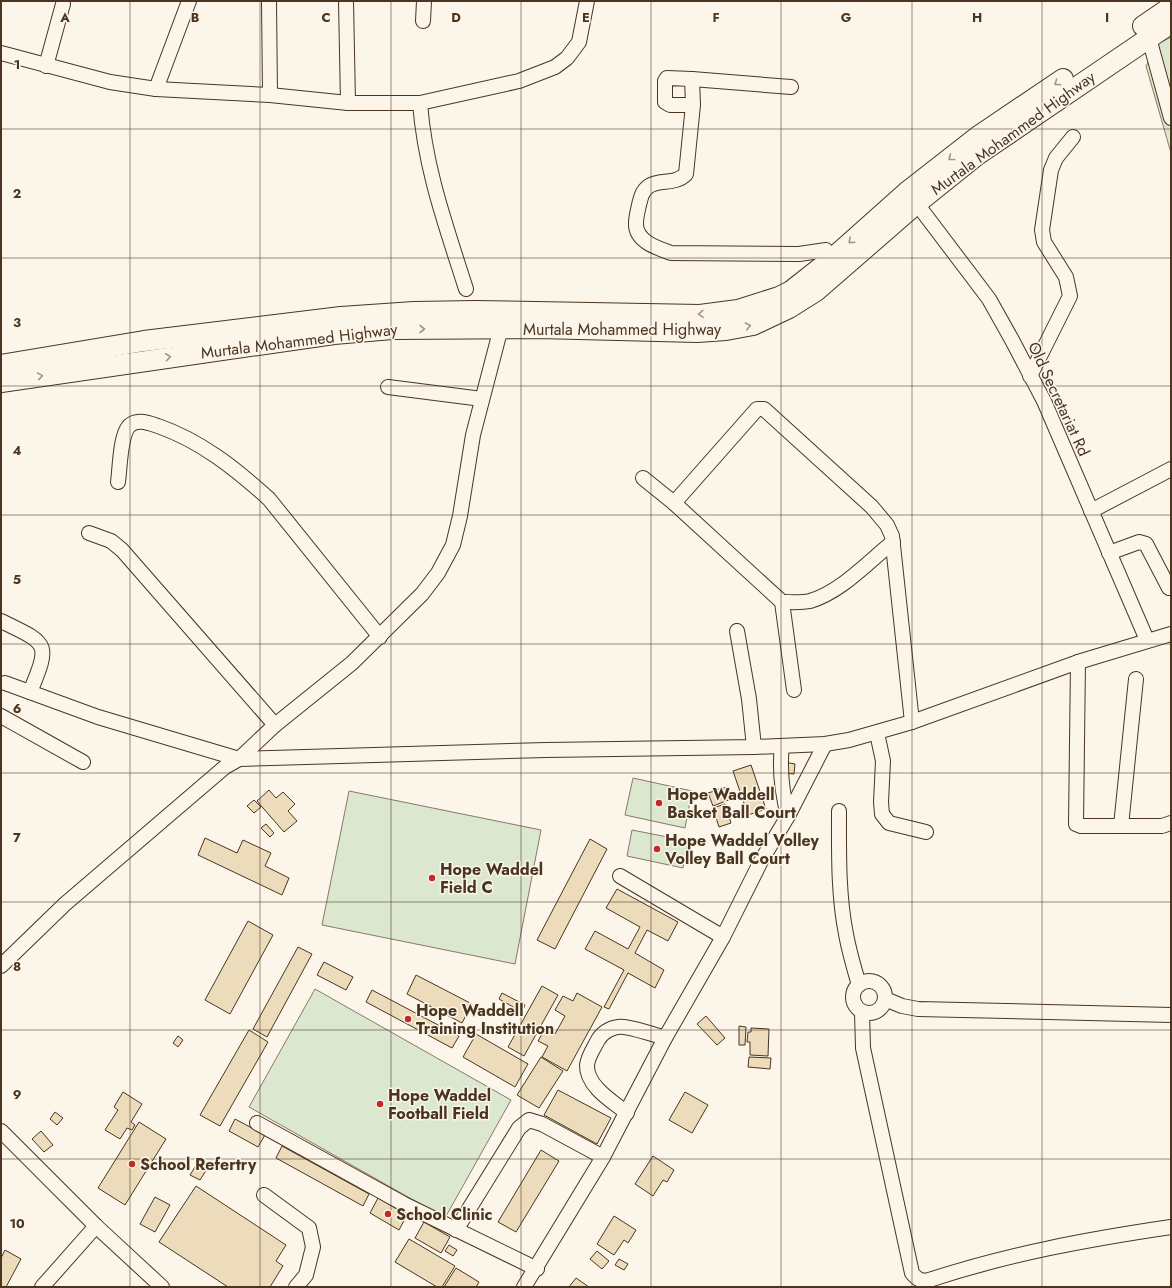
<svg xmlns="http://www.w3.org/2000/svg" width="1172" height="1288" font-family="Jost,sans-serif">
<style>
.green{fill:#dce7d0;stroke:#887966}
.building{fill:#ecdcbc;stroke:#4a3520}
.lines{fill:none;stroke-linecap:round;stroke-linejoin:round}
.minor-casing{stroke:#4a3520;stroke-width:16}
.highway-casing{stroke:#4a3520;stroke-width:22}
.minor{stroke:#fbf6e9;stroke-width:14}
.highway{stroke:#fbf6e9;stroke-width:20}
.oneway{stroke:#a29684}
.grid{fill:none;stroke:#4a3520;stroke-width:1;stroke-opacity:0.55}
.poi-dot{fill:#c62828;stroke:#fbf6e9;stroke-width:1.5}
.labels{text-anchor:middle;dominant-baseline:central;stroke-width:3;stroke-linejoin:round;paint-order:stroke}
.street-label{font-size:16px;fill:#4a3520;stroke:#fbf6e9}
.poi-label{font-size:16px;font-weight:bold;fill:#4a3520;stroke:#fbf6e9;text-anchor:start}
.grid-label{font-size:13px;text-anchor:middle;font-weight:bold;fill:#4a3520;stroke:#fbf6e9;stroke-width:3;stroke-linejoin:round;paint-order:stroke}
</style>
<rect width="100%" height="100%" fill="#fbf6e9"/>
<g class="green">
<polygon points="1171,37 1171,153 1146,66 1158,44"/>
<polygon points="633,778 692,791 685,828 625,815"/>
<polygon points="349,791 541,830 515,964 322,925"/>
<polygon points="632,830 688,841 683,868 627,856"/>
<polygon points="315,989 511,1100 445,1218 249,1107"/>
</g>
<g class="building">
<polygon points="784,762 795,764 794,774 783,773"/>
<polygon points="751,765 766,809 748,815 733,771"/>
<polygon points="727,787 731,799 713,806 708,793"/>
<polygon points="269,790 276,798 283,792 295,804 288,811 297,821 284,832 257,801"/>
<polygon points="254,800 261,807 254,813 247,806"/>
<polygon points="725,804 731,823 719,827 713,808"/>
<polygon points="266,824 274,833 270,837 261,828"/>
<polygon points="205,838 237,853 243,840 271,853 265,866 289,878 282,895 198,855"/>
<polygon points="590,839 607,849 555,949 537,940"/>
<polygon points="617,889 678,922 668,941 647,930 635,953 664,970 655,988 628,973 609,1009 604,1007 624,970 585,949 595,931 628,949 640,927 606,908"/>
<polygon points="248,921 273,935 230,1014 205,1000"/>
<polygon points="298,947 312,954 267,1037 253,1029"/>
<polygon points="324,962 353,977 346,990 317,975"/>
<polygon points="416,975 472,1004 462,1023 407,994"/>
<polygon points="542,986 558,995 524,1056 508,1047"/>
<polygon points="372,990 459,1036 452,1048 366,1002"/>
<polygon points="502,993 525,1005 522,1012 499,999"/>
<polygon points="577,993 602,1007 567,1071 542,1057 548,1046 538,1041 545,1029 555,1034 565,1016 555,1010 563,996 573,1001"/>
<polygon points="706,1016 725,1038 717,1045 697,1024"/>
<polygon points="739,1026 746,1027 745,1045 739,1045"/>
<polygon points="751,1028 769,1029 768,1056 750,1055 750,1042 747,1042 748,1032 751,1032"/>
<polygon points="249,1030 268,1042 220,1126 200,1115"/>
<polygon points="476,1034 528,1064 515,1087 463,1057"/>
<polygon points="178,1036 183,1040 178,1047 173,1043"/>
<polygon points="541,1057 563,1071 539,1108 517,1095"/>
<polygon points="749,1057 771,1058 770,1069 748,1067"/>
<polygon points="558,1090 611,1118 597,1144 544,1115"/>
<polygon points="123,1092 142,1104 131,1122 135,1125 132,1130 127,1128 120,1139 105,1130 118,1110 114,1107"/>
<polygon points="685,1092 708,1105 692,1133 669,1120"/>
<polygon points="55,1112 63,1118 57,1125 50,1119"/>
<polygon points="235,1119 265,1135 258,1147 229,1131"/>
<polygon points="139,1122 166,1139 125,1205 98,1188"/>
<polygon points="41,1131 53,1145 44,1152 32,1139"/>
<polygon points="282,1146 369,1194 363,1206 276,1158"/>
<polygon points="541,1150 559,1161 516,1232 498,1222"/>
<polygon points="653,1156 674,1170 667,1182 663,1180 653,1196 635,1184"/>
<polygon points="197,1164 207,1169 200,1180 190,1175"/>
<polygon points="196,1186 286,1245 276,1261 283,1266 270,1287 228,1287 159,1242"/>
<polygon points="155,1197 170,1205 155,1232 140,1224"/>
<polygon points="378,1198 407,1215 399,1230 370,1213"/>
<polygon points="614,1216 636,1230 628,1243 624,1240 614,1255 597,1244"/>
<polygon points="424,1222 450,1237 441,1253 415,1238"/>
<polygon points="409,1239 455,1266 442,1287 437,1287 395,1262"/>
<polygon points="449,1245 457,1250 453,1256 445,1251"/>
<polygon points="5,1250 21,1259 6,1287 1,1287 1,1258"/>
<polygon points="597,1251 609,1261 602,1269 590,1259"/>
<polygon points="619,1259 628,1264 624,1270 615,1265"/>
<polygon points="456,1268 479,1282 476,1287 444,1287"/>
<polygon points="576,1278 589,1287 569,1287"/>
</g>
<g class="lines">
<g class="minor-casing">
<g id="minor">
<polyline points="269,1 270,95"/>
<polyline points="346,1 348,103"/>
<polyline points="423,21 424,1"/>
<polyline points="1149,38 1171,118"/>
<polyline points="1,53 110,82 156,89 270,95 348,103 420,103 519,81 555,67 567,58 579,42 587,1"/>
<polyline points="46,66 63,4"/>
<polyline points="692,79 791,87"/>
<polyline points="156,89 189,1"/>
<path d="M420,103c5,66 26,123 46,186"/>
<path d="M693,105h-23l-5,-3v-21l2,-3 25,1 1,26 -7,69c-11,11 -26,5 -37,12 -7,5 -8,11 -10,19 -1,5 -3,12 -3,18 -1,18 21,25 35,30l128,1 27,-4 7,8"/>
<polyline points="911,196 989,299 1012,340 1044,401 1147,640"/>
<polyline points="1030,376 1070,296 1066,277 1044,242 1042,230 1051,170 1056,158 1073,137"/>
<polyline points="388,387 482,399"/>
<polyline points="643,478 674,503 782,602 794,690"/>
<path d="M118,482c2,-14 2,-46 11,-56 8,-8 20,-3 29,0 43,15 78,43 111,73l111,138"/>
<polyline points="674,503 757,409 764,409 872,507 887,525 892,536 912,722"/>
<polyline points="1091,511 1171,469"/>
<polyline points="89,533 111,541 122,550 275,725"/>
<polyline points="1109,553 1139,542 1146,544 1169,588"/>
<path d="M782,602c9,0 19,1 28,-1 31,-9 58,-39 83,-59"/>
<path d="M1,621c47,23 50,21 29,71"/>
<polyline points="737,631 749,699 754,747"/>
<polyline points="1078,662 1076,824 1081,826 1162,826 1171,823"/>
<polyline points="5,683 98,717 239,759 275,725 352,663 422,594 438,573 453,545 460,516 473,435 503,320"/>
<polyline points="1,716 83,762"/>
<polyline points="877,733 883,761 881,802 882,814 889,823 926,832"/>
<path d="M782,746c-3,24 0,46 6,70"/>
<path d="M839,811c0,41 -1,83 7,123 3,17 8,34 13,51"/>
<polyline points="1121,826 1136,679"/>
<polyline points="620,876 723,937"/>
<polyline points="1,966 65,904 225,767 239,759 546,750 754,747 825,744 849,740 912,722 1078,662 1171,634"/>
<circle cx="869" cy="997" r="16"/>
<polyline points="885,999 902,1006 918,1009 1171,1015"/>
<path d="M862,1012l1,36 49,225c5,6 9,9 17,7 79,-26 160,-41 242,-53"/>
<path d="M627,1113c-14,-11 -41,-27 -40,-48 1,-9 7,-17 11,-25 5,-9 16,-14 26,-13 14,2 28,7 41,11"/>
<polyline points="257,1123 404,1204 537,1269"/>
<polyline points="1,1131 96,1226 162,1287"/>
<polyline points="264,1195 309,1228 313,1247 306,1275 296,1287"/>
<polyline points="456,1230 519,1128 529,1120 542,1124 603,1157"/>
<polyline points="42,1287 96,1226"/>
<polyline points="524,1287 603,1157 665,1038 723,937 761,861 788,816 825,744"/>
</g>
</g>
<g class="highway-casing">
<g id="highway">
<polyline points="1143,26 1171,7"/>
<polyline points="1,365 144,341 341,317 414,312 475,311 700,315 738,310 779,297 791,291 833,258 907,192 980,135 1063,79"/>
<polyline points="1,382 334,334 392,329 539,328 697,332 726,330 753,325 789,308 816,291 916,204 977,155 1171,23"/>
</g>
</g>
<use href="#minor" class="minor"/>
<use href="#highway" class="highway"/>
</g>
<defs><path id="oneway-chevron" d="M-2-3.5L2.5 0L-2 3.5" fill="none" stroke-width="1.6" stroke-linecap="round" stroke-linejoin="round"/></defs>
<g class="oneway">
<use href="#oneway-chevron" transform="translate(1057 83) rotate(146)"/>
<use href="#oneway-chevron" transform="translate(951 158) rotate(142)"/>
<use href="#oneway-chevron" transform="translate(851 241) rotate(138)"/>
<use href="#oneway-chevron" transform="translate(701 314) rotate(178)"/>
<use href="#oneway-chevron" transform="translate(748 326) rotate(-12)"/>
<use href="#oneway-chevron" transform="translate(422 329)"/>
<use href="#oneway-chevron" transform="translate(168 357) rotate(-8)"/>
<use href="#oneway-chevron" transform="translate(40 376) rotate(-9)"/>
</g>
<path class="grid" d="M130,1v1286M260,1v1286M391,1v1286M521,1v1286M651,1v1286M781,1v1286M912,1v1286M1042,1v1286M1,129h1170M1,258h1170M1,386h1170M1,515h1170M1,644h1170M1,773h1170M1,902h1170M1,1030h1170M1,1159h1170"/>
<g class="poi-dot">
<circle cx="659" cy="803" r="4"/>
<circle cx="657" cy="849" r="4"/>
<circle cx="432" cy="878" r="4"/>
<circle cx="408" cy="1019" r="4"/>
<circle cx="380" cy="1104" r="4"/>
<circle cx="132" cy="1164" r="4"/>
<circle cx="388" cy="1214" r="4"/>
</g>
<g class="labels">
<g class="street-label">
<text transform="translate(1013 133) rotate(-36)">Murtala Mohammed Highway</text>
<text x="622" y="329">Murtala Mohammed Highway</text>
<text transform="translate(299 341) rotate(-7)">Murtala Mohammed Highway</text>
<text transform="translate(1059 399) rotate(65)">Old Secretariat Rd</text>
</g>
<g class="poi-label">
<text x="667" y="794">Hope Waddell<tspan x="667" dy="18">Basket Ball Court</tspan></text>
<text x="665" y="840">Hope Waddel Volley<tspan x="665" dy="18">Volley Ball Court</tspan></text>
<text x="440" y="869">Hope Waddel<tspan x="440" dy="18">Field C</tspan></text>
<text x="416" y="1010">Hope Waddell<tspan x="416" dy="18">Training Institution</tspan></text>
<text x="388" y="1095">Hope Waddel<tspan x="388" dy="18">Football Field</tspan></text>
<text x="140" y="1164">School Refertry</text>
<text x="396" y="1214">School Clinic</text>
</g>
</g>
<g class="grid-label">
<text x="65" y="22">A</text>
<text x="195" y="22">B</text>
<text x="326" y="22">C</text>
<text x="456" y="22">D</text>
<text x="586" y="22">E</text>
<text x="716" y="22">F</text>
<text x="846" y="22">G</text>
<text x="977" y="22">H</text>
<text x="1107" y="22">I</text>
<text x="17" y="69">1</text>
<text x="17" y="198">2</text>
<text x="17" y="327">3</text>
<text x="17" y="455">4</text>
<text x="17" y="584">5</text>
<text x="17" y="713">6</text>
<text x="17" y="842">7</text>
<text x="17" y="971">8</text>
<text x="17" y="1099">9</text>
<text x="17" y="1228">10</text>
</g>
<rect width="1172" height="1288" fill="none" stroke="#4a3520" stroke-width="4"/>
</svg>
